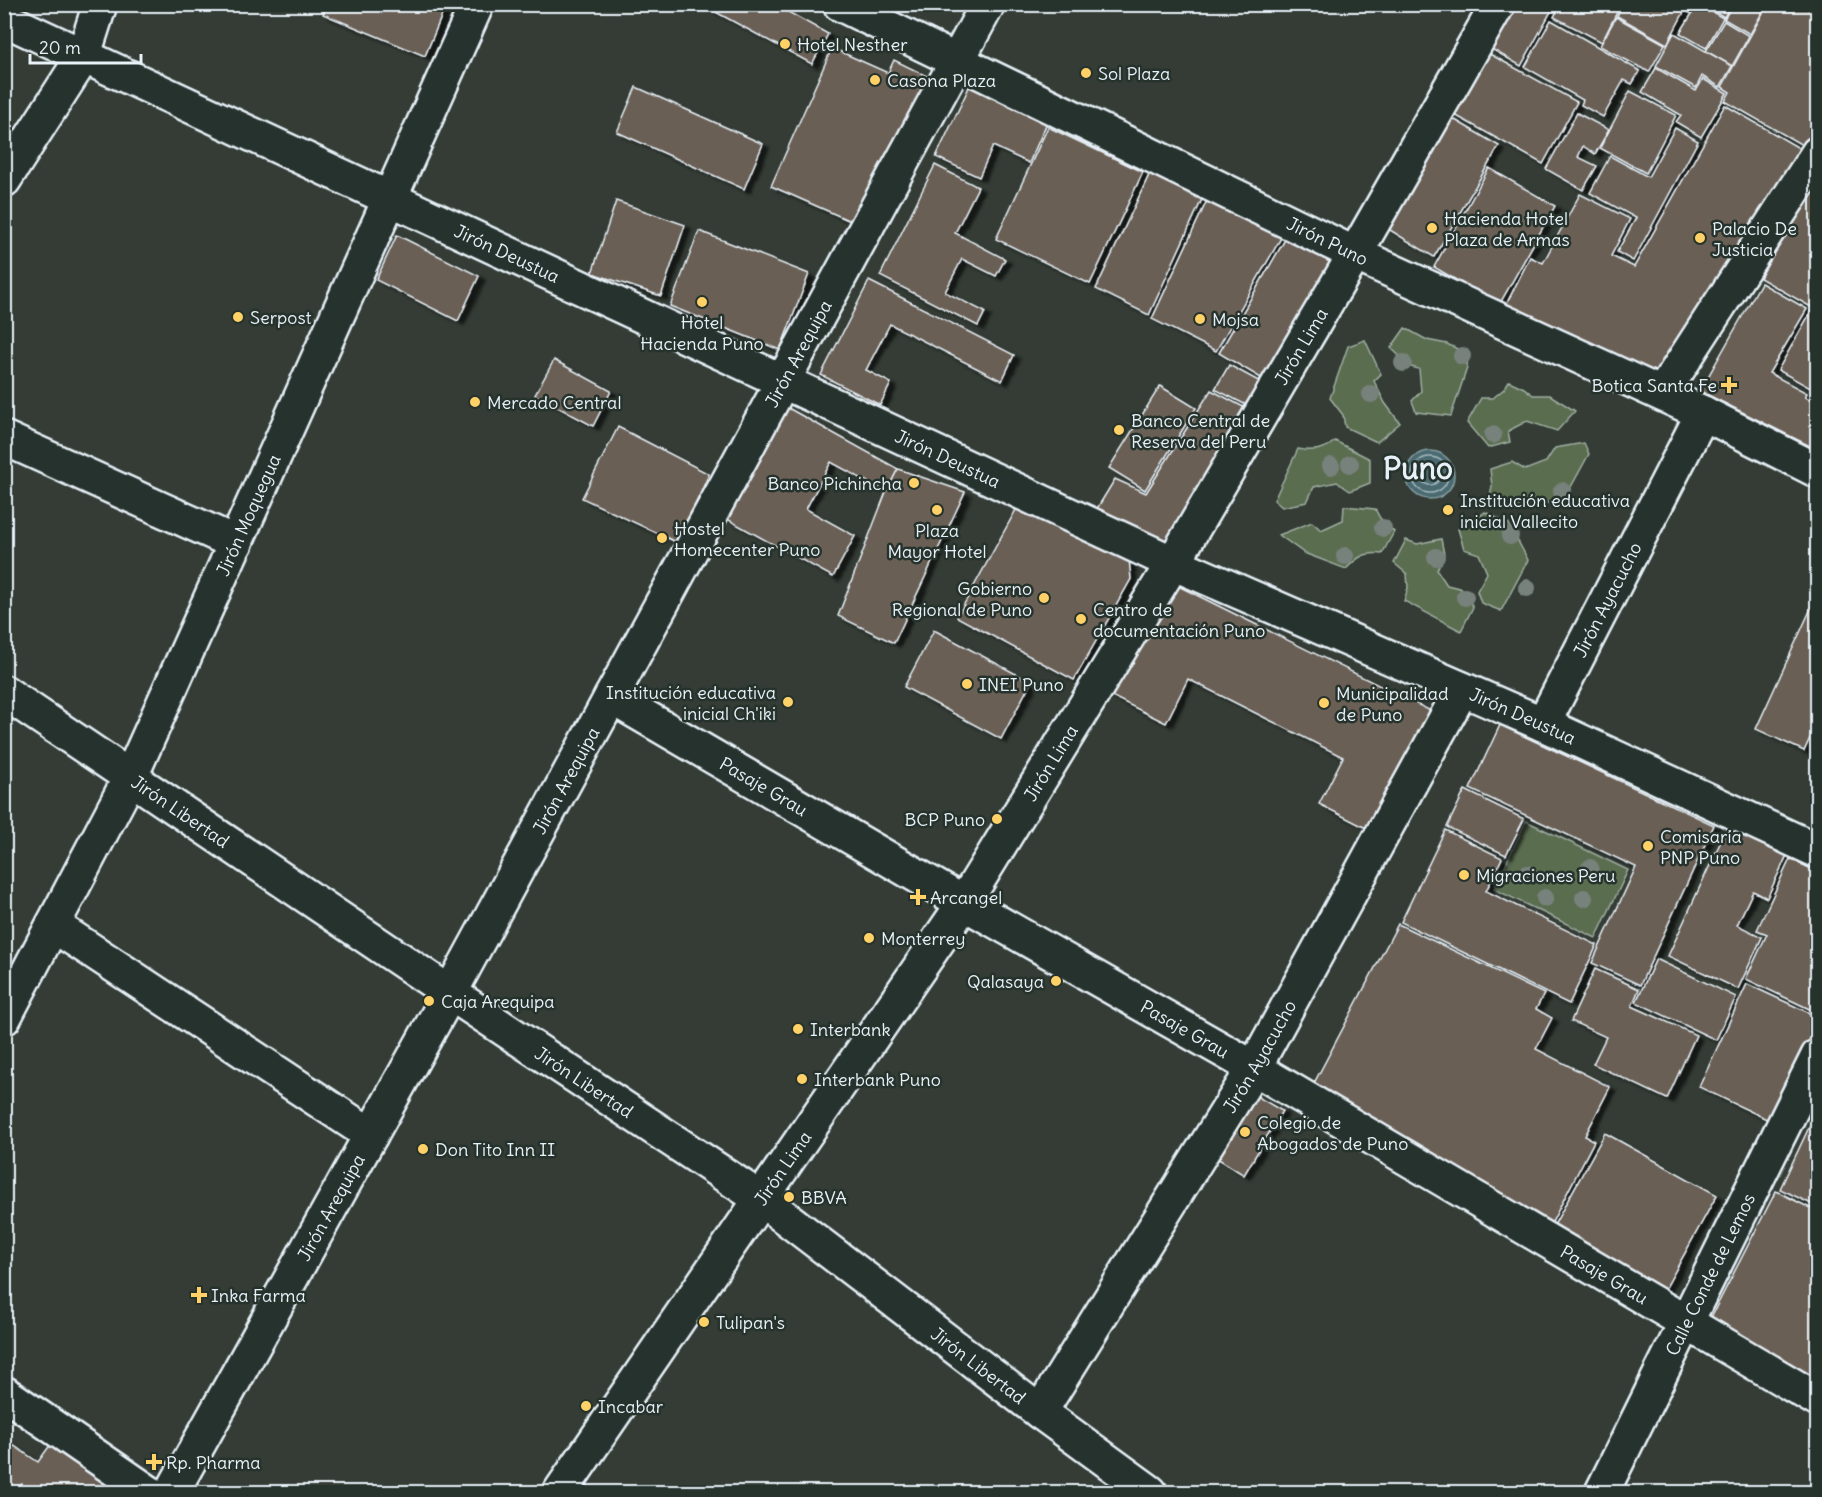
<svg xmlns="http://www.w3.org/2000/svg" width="1822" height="1497" font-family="Delius,sans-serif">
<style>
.green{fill:#5a6d50;stroke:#a1afa4;stroke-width:1.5}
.water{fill:#496a70;stroke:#89a0a6;stroke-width:1.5}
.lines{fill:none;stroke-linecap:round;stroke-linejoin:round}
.shore{stroke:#a8bbc2;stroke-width:1.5}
.building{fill:#6a5f54;stroke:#e8f1f8;stroke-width:1.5;filter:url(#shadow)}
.street-casing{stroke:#e8f1f8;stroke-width:38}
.secondary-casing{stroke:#e8f1f8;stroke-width:38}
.street{stroke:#26332d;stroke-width:33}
.secondary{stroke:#26332d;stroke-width:33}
.tree{fill:#78827b}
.poi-dot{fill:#ffd166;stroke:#26332d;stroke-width:2}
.labels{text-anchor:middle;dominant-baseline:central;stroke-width:5;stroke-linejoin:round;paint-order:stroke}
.poi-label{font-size:18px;fill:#e8f1f8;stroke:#26332d;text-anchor:start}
.street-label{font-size:18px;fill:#e8f1f8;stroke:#26332d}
.town-label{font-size:30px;font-weight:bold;fill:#e8f1f8;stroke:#26332d}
</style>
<defs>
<filter id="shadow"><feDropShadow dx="6" dy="4" stdDeviation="1.5" flood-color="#0009"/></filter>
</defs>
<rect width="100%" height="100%" fill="#343c35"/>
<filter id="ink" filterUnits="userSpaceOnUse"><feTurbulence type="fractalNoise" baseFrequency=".0167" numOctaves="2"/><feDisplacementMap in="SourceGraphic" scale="12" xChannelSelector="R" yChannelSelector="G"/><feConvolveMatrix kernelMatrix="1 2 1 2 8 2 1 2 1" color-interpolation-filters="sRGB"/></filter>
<g filter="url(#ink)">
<g class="green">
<polygon points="1405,328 1427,340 1447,344 1468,354 1467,368 1451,416 1416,412 1412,401 1421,391 1419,369 1411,367 1391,348"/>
<polygon points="1365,340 1381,374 1374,381 1385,403 1400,423 1377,442 1345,427 1343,415 1330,398 1348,346"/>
<polygon points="1509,381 1524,388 1533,395 1550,395 1575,411 1557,431 1527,421 1508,431 1510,442 1488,448 1467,423 1481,398 1493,398 1504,389"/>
<path d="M1335,441l35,18v24l-20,8 -13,-9 -23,5 -7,15 -25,5 -8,-7 24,-51c14,3 26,2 37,-8z"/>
<path d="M1584,443l5,11 -29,53c-19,-7 -24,-9 -42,3l-28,-14 2,-10 -2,-17 22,-7 13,8 21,-8 9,-14z"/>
<path d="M1344,506l31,3 5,9 14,14 -12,22c-18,-2 -24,3 -36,15l-42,-16 -25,-18 33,-13 9,8 22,-10z"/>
<polygon points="1485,512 1509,524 1528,560 1501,611 1481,603 1477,591 1487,573 1479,554 1464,549 1458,529 1476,519"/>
<polygon points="1441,539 1444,554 1437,570 1447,585 1463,589 1473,607 1461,631 1404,601 1408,588 1407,574 1394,563 1406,540 1417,544"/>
<polygon points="1526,821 1628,870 1596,938 1494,889"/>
</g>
<circle class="water" cx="1430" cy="475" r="24"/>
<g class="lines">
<g class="shore">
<circle cx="1430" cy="475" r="18"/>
<circle cx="1430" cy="475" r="10"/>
</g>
</g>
<g class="building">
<polygon points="326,4 444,4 446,5 425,56 323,14"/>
<polygon points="701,4 774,4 828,34 812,64"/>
<polygon points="1511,4 1555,4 1521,66 1488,47"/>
<polygon points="1561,4 1621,4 1602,42 1554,17"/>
<polygon points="1623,4 1670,4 1684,12 1667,44 1617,16"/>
<polygon points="1674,4 1694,4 1690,13"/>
<polygon points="1698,4 1723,18 1706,48 1680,33"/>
<polygon points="1703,4 1731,4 1724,17"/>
<polygon points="1733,4 1767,4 1750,34 1724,19"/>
<polygon points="1768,4 1799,4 1818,14 1818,137 1811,150 1725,101 1730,92 1722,87"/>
<polygon points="1616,17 1665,44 1649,72 1600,46"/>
<polygon points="1551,20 1640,71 1632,84 1624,80 1603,117 1581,105 1583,100 1525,67"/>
<polygon points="1724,21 1749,36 1732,66 1706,51"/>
<polygon points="1674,33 1732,66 1720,87 1702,76 1696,88 1656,66"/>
<polygon points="832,48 888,73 894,60 931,78 864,227 771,186"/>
<polygon points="1486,52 1577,102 1543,164 1453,114"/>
<polygon points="1656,68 1696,91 1703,79 1727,93 1701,137 1676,122 1681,115 1642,92"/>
<polygon points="972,81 1049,118 1029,163 993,146 979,177 936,157"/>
<polygon points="636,87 763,144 744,189 617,132"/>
<polygon points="1630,91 1676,115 1646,173 1600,148"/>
<polygon points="1725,105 1804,151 1659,385 1504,309 1530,257 1543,263 1580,194 1630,219 1611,256 1634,267"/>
<polygon points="1577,113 1609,130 1595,154 1583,146 1578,157 1597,166 1583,190 1546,169"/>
<polygon points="1450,117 1499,146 1434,257 1385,227"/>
<polygon points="1048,127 1143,172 1090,284 996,239"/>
<polygon points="1675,128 1698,141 1633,261 1617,252 1636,218 1590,193 1610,156 1648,177"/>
<polygon points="935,165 978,187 955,233 1005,259 996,276 962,259 945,292 985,312 978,326 880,276"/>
<polygon points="1489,168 1555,206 1499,305 1434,267"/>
<polygon points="1150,173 1203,197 1149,315 1096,289"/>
<polygon points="1818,176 1818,396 1815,394 1816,391 1778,370 1813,308 1760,278"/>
<polygon points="1210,194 1286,229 1216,351 1152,319"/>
<polygon points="616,201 685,225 661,296 592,273"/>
<polygon points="699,231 809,274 780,350 670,306"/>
<polygon points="1290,231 1337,258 1266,381 1219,353"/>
<polygon points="397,235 479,276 458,321 376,280"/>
<polygon points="869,281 1014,355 1002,381 890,324 866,370 891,383 880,405 821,375"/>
<polygon points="1761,283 1807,309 1769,373 1807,393 1805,397 1818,403 1818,450 1700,391"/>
<polygon points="554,360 611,391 593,426 535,395"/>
<polygon points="1229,365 1264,384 1252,408 1215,389"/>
<polygon points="1160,386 1196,408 1145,490 1109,468"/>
<polygon points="1211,390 1251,411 1163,547 1093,515 1115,479 1146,493"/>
<polygon points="788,408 898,469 886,492 831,462 806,509 855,536 833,577 727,519"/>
<polygon points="618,427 709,474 678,543 582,498"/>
<polygon points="898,469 965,492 894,643 838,616 886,492"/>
<polygon points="1017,508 1129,559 1131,579 1074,680 957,617"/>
<polygon points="1164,579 1431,711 1368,829 1319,804 1343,757 1188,679 1166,723 1107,694"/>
<polygon points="1818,593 1818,721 1804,751 1756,729"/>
<polygon points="934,630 1031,682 1001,739 904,687"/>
<polygon points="1500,725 1714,825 1640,985 1592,963 1636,867 1470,789"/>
<polygon points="1465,790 1524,819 1506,855 1447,827"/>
<polygon points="1727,828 1787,855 1767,898 1753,891 1737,925 1762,937 1738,989 1668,956"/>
<polygon points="1445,830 1502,858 1486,891 1597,945 1569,1004 1401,922"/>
<polygon points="1790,859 1818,872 1818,1013 1746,979 1767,934 1757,930"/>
<polygon points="1398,924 1544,994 1536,1009 1552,1018 1536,1049 1610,1087 1585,1136 1594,1141 1550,1226 1312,1087"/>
<polygon points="1656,959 1736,997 1716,1040 1636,1002"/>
<polygon points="1595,969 1639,989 1632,1006 1696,1035 1667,1099 1593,1064 1606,1037 1571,1021"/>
<polygon points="1747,984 1818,1017 1818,1033 1775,1123 1699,1087"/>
<polygon points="1246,1090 1282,1111 1244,1175 1209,1153"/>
<polygon points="1812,1121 1818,1124 1818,1207 1780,1189"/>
<polygon points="1605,1133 1717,1195 1664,1291 1552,1229"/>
<polygon points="1776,1191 1818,1212 1818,1380 1708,1323"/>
<polygon points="56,1437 135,1492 34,1492 22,1484 16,1492 4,1492 4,1439 38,1462"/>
</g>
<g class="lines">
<g class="street-casing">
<g id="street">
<path id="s1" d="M957,61l398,193 348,159 115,58"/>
<polyline points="4,180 83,57 100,4"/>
<path id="s2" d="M782,381l391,182 370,161 275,127"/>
<polyline points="1662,394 1818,153"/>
<polyline points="4,438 236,543"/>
<path id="s3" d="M611,697l353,206 290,165 564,332"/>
<path id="s4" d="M1543,724l160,-311"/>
<polyline points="53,925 371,1135"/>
<polyline points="4,1018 131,776"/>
<polyline points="4,1393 148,1492"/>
<path id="s5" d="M1040,1412l214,-344 208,-379"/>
<path id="s6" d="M172,1492l278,-499"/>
<path id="s7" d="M560,1492l404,-589 209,-340 182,-309 143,-250"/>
<path id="s8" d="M1602,1492l216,-436"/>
</g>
</g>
<g class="secondary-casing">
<g id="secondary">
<polyline points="840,4 957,61"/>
<path id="s9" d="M4,19l778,362"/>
<path id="s10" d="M4,692l446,301 311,206 279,213 110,80"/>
<path id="s11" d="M131,776l346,-772"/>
<path id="s12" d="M450,993l538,-989"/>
</g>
</g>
<use href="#street" class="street"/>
<use href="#secondary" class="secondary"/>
</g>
<g class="tree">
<circle cx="1462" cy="356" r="9"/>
<circle cx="1403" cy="363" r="9"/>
<circle cx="1371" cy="394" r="9"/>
<circle cx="1493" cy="435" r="9"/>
<circle cx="1350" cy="464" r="9"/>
<circle cx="1331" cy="466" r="9"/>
<circle cx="1562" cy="491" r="9"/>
<circle cx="1383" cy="528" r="9"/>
<circle cx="1510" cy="536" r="9"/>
<circle cx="1345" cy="556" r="9"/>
<circle cx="1436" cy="557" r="9"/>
<circle cx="1527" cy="588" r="9"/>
<circle cx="1465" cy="597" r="9"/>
<circle cx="1590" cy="868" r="9"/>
<circle cx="1527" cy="874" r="9"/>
<circle cx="1545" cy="898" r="9"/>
<circle cx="1584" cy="898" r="9"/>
</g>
</g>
<g class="poi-dot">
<circle cx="785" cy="44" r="6"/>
<circle cx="1086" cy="73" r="6"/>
<circle cx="875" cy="80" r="6"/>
<circle cx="1432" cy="228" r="6"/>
<circle cx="1700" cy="238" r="6"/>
<circle cx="702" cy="302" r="6"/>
<circle cx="238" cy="317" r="6"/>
<circle cx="1200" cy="319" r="6"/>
<path d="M1726 376h6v6h6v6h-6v6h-6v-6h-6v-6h6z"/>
<circle cx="475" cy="402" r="6"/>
<circle cx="1119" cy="430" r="6"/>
<circle cx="914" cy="483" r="6"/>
<circle cx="937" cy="510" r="6"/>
<circle cx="1448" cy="510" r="6"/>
<circle cx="662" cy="538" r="6"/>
<circle cx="1044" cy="598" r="6"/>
<circle cx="1081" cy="619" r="6"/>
<circle cx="967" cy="684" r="6"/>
<circle cx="788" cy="702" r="6"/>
<circle cx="1324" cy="703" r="6"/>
<circle cx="997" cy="819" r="6"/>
<circle cx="1648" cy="846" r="6"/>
<circle cx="1464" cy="875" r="6"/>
<path d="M915 888h6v6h6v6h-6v6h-6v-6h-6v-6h6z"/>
<circle cx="869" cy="938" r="6"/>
<circle cx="1056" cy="981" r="6"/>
<circle cx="429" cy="1001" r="6"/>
<circle cx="798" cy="1029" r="6"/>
<circle cx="802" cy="1079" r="6"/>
<circle cx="1245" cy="1132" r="6"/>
<circle cx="423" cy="1149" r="6"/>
<circle cx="789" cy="1197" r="6"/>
<path d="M196 1286h6v6h6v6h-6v6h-6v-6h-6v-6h6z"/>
<circle cx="704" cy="1322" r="6"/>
<circle cx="586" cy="1406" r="6"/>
<path d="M151 1453h6v6h6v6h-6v6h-6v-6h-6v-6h6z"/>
</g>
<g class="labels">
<g class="poi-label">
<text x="797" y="44">Hotel Nesther</text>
<text x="1098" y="73">Sol Plaza</text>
<text x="887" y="80">Casona Plaza</text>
<text x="1444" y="218">Hacienda Hotel<tspan x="1444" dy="21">Plaza de Armas</tspan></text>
<text x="1712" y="228">Palacio De<tspan x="1712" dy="21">Justicia</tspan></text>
<text x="250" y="317">Serpost</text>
<text x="1212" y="319">Mojsa</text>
<text x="702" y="322" text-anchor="middle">Hotel<tspan x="702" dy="21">Hacienda Puno</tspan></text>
<text x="1717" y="385" text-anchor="end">Botica Santa Fe</text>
<text x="487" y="402">Mercado Central</text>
<text x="1131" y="420">Banco Central de<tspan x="1131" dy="21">Reserva del Peru</tspan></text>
<text x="902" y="483" text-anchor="end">Banco Pichincha</text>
<text x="1460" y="500">Institución educativa<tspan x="1460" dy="21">inicial Vallecito</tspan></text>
<text x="674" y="528">Hostel<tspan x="674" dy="21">Homecenter Puno</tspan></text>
<text x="937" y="530" text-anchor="middle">Plaza<tspan x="937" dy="21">Mayor Hotel</tspan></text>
<text x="1032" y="588" text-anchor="end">Gobierno<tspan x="1032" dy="21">Regional de Puno</tspan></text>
<text x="1093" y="609">Centro de<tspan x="1093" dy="21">documentación Puno</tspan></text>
<text x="979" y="684">INEI Puno</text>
<text x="776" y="692" text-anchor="end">Institución educativa<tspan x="776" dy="21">inicial Ch'iki</tspan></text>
<text x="1336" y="693">Municipalidad<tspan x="1336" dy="21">de Puno</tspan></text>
<text x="985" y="819" text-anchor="end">BCP Puno</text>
<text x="1660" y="836">Comisaría<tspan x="1660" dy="21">PNP Puno</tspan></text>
<text x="1476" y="875">Migraciones Peru</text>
<text x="930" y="897">Arcangel</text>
<text x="881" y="938">Monterrey</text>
<text x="1044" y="981" text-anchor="end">Qalasaya</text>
<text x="441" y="1001">Caja Arequipa</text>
<text x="810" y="1029">Interbank</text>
<text x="814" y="1079">Interbank Puno</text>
<text x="1257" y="1122">Colegio de<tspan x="1257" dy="21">Abogados de Puno</tspan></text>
<text x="435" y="1149">Don Tito Inn II</text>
<text x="801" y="1197">BBVA</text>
<text x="211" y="1295">Inka Farma</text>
<text x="716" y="1322">Tulipan's</text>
<text x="598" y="1406">Incabar</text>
<text x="166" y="1462">Rp. Pharma</text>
</g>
<g class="street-label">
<text stroke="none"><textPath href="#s1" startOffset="412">Jirón Puno</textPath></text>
<text stroke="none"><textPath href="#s9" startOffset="555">Jirón Deustua</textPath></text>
<text stroke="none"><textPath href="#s7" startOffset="1365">Jirón Lima</textPath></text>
<text stroke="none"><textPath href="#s12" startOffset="728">Jirón Arequipa</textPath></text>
<text stroke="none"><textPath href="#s2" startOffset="183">Jirón Deustua</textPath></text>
<text stroke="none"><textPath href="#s11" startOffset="286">Jirón Moquegua</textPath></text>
<text stroke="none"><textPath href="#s4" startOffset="140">Jirón Ayacucho</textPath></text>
<text stroke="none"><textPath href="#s2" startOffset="813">Jirón Deustua</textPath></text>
<text stroke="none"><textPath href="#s7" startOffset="879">Jirón Lima</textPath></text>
<text stroke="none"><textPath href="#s12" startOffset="242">Jirón Arequipa</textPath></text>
<text stroke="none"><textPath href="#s3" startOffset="177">Pasaje Grau</textPath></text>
<text stroke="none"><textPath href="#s10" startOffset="213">Jirón Libertad</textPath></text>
<text stroke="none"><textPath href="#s3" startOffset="663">Pasaje Grau</textPath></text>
<text stroke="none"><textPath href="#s5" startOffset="418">Jirón Ayacucho</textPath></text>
<text stroke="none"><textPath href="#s10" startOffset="699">Jirón Libertad</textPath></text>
<text stroke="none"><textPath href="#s7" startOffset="393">Jirón Lima</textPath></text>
<text stroke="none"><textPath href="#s6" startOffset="326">Jirón Arequipa</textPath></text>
<text stroke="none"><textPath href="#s3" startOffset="1149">Pasaje Grau</textPath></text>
<text stroke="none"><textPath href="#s8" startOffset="243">Calle Conde de Lemos</textPath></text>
<text stroke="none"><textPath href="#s10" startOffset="1185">Jirón Libertad</textPath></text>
</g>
<g class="town-label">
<text x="1418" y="468">Puno</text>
</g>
</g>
<rect width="1822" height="1497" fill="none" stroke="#26332d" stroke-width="24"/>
<rect x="12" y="12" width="1798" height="1473" fill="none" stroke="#e8f1f8" stroke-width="2" filter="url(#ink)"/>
<path d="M30 54v9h111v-9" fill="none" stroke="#e8f1f8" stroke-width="3"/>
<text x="39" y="54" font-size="18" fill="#e8f1f8" stroke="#26332d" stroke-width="4.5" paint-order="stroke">20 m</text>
</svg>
